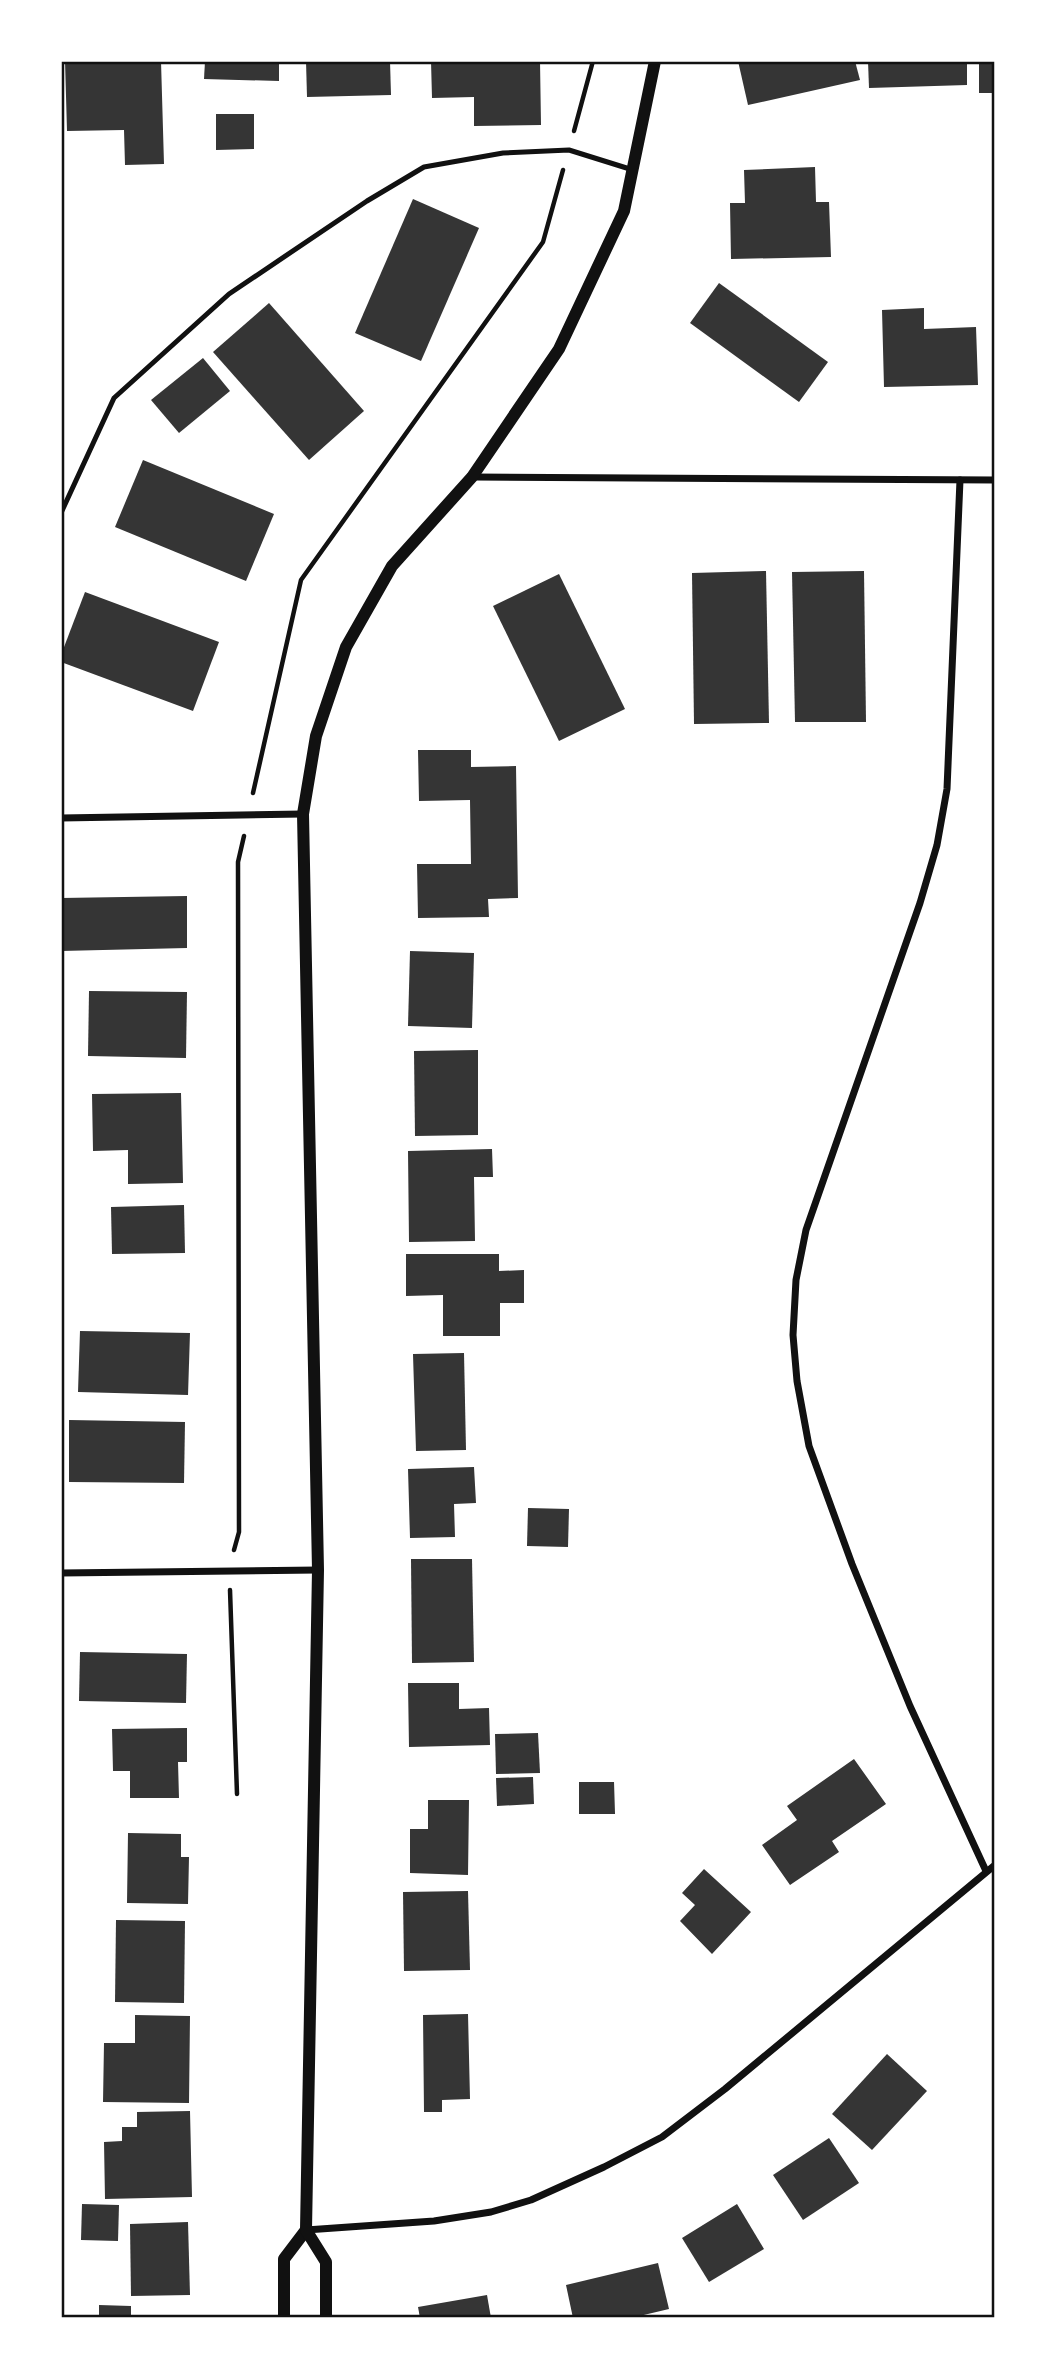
<svg xmlns="http://www.w3.org/2000/svg" width="1056" height="2379" font-family="'Open Sans',sans-serif">
<style>
.building{fill:#353535}
.lines{fill:none;stroke-linecap:round;stroke-linejoin:round}
.path{stroke:#111;stroke-width:4.5}
.service{stroke:#111;stroke-width:5}
.minor{stroke:#111;stroke-width:7}
.tertiary{stroke:#111;stroke-width:12}
.neatline{fill:none;stroke:#111;stroke-width:2.5}
</style>
<rect width="100%" height="100%" fill="#fff"/>
<g class="building">
<polygon points="65,61 161,61 164,164 125,165 124,130 67,131"/>
<polygon points="205,61 279,61 279,81 204,79"/>
<polygon points="306,61 390,61 391,95 307,97"/>
<polygon points="431,61 540,61 541,125 474,126 474,97 432,98"/>
<polygon points="738,61 855,61 860,80 748,105"/>
<polygon points="868,61 967,61 967,85 869,88"/>
<rect x="979" y="61" width="16" height="32"/>
<polygon points="216,114 254,114 254,149 216,150"/>
<polygon points="815,167 816,202 829,202 831,257 731,259 730,203 745,203 744,170"/>
<polygon points="413,199 479,228 421,361 355,333"/>
<polygon points="719,283 828,362 799,402 690,323"/>
<polygon points="269,303 364,411 309,460 213,352"/>
<polygon points="924,308 924,329 976,327 978,385 884,387 882,310"/>
<polygon points="203,358 230,391 179,433 151,400"/>
<polygon points="143,460 274,514 246,581 115,527"/>
<polygon points="766,571 769,723 694,724 692,573"/>
<polygon points="864,571 866,722 795,722 792,572"/>
<polygon points="559,574 625,709 559,741 493,606"/>
<polygon points="85,592 219,642 193,711 61,662 61,655"/>
<polygon points="418,750 471,750 471,767 516,766 518,898 488,899 489,917 418,918 417,864 471,864 470,800 419,801"/>
<polygon points="187,896 187,948 61,951 61,898"/>
<polygon points="410,951 474,953 472,1028 408,1026"/>
<polygon points="89,991 187,992 186,1058 88,1056"/>
<polygon points="478,1050 478,1135 415,1136 414,1051"/>
<polygon points="181,1093 183,1183 128,1184 128,1150 93,1151 92,1094"/>
<polygon points="492,1149 493,1177 474,1177 475,1241 409,1242 408,1151"/>
<polygon points="184,1205 185,1253 112,1254 111,1207"/>
<polygon points="406,1254 499,1254 499,1271 524,1270 524,1303 500,1303 500,1336 443,1336 443,1295 406,1296"/>
<polygon points="80,1331 190,1333 188,1395 78,1392"/>
<polygon points="464,1353 466,1450 416,1451 413,1354"/>
<polygon points="69,1420 185,1422 184,1483 69,1482"/>
<polygon points="474,1467 476,1503 454,1504 455,1537 410,1538 408,1469"/>
<polygon points="528,1508 569,1509 568,1547 527,1546"/>
<polygon points="411,1559 472,1559 474,1662 412,1663"/>
<polygon points="80,1652 187,1654 186,1703 79,1701"/>
<polygon points="408,1683 459,1683 459,1709 489,1708 490,1745 409,1747"/>
<polygon points="187,1728 187,1762 178,1762 179,1798 130,1798 130,1771 113,1771 112,1729"/>
<polygon points="538,1733 540,1773 496,1774 495,1734"/>
<polygon points="854,1759 886,1804 832,1841 839,1852 790,1885 762,1845 797,1820 787,1806"/>
<polygon points="533,1777 534,1804 497,1806 496,1778"/>
<polygon points="579,1782 614,1782 615,1814 579,1814"/>
<polygon points="428,1800 469,1800 468,1875 410,1873 410,1829 428,1829"/>
<polygon points="128,1833 181,1834 181,1857 189,1857 188,1904 127,1903"/>
<polygon points="704,1869 751,1912 712,1954 680,1921 695,1905 682,1893"/>
<polygon points="468,1891 470,1970 404,1971 403,1892"/>
<polygon points="116,1920 185,1921 184,2003 115,2002"/>
<polygon points="468,2014 470,2099 442,2100 442,2112 424,2112 423,2015"/>
<polygon points="135,2015 190,2016 189,2103 103,2102 104,2043 135,2043"/>
<polygon points="887,2054 927,2091 872,2150 832,2114"/>
<polygon points="190,2111 192,2197 105,2199 104,2142 122,2141 122,2127 137,2127 137,2112"/>
<polygon points="829,2138 859,2183 803,2220 773,2175"/>
<polygon points="82,2204 119,2205 118,2241 81,2240"/>
<polygon points="737,2204 764,2249 709,2282 682,2238"/>
<polygon points="188,2222 190,2295 131,2296 130,2224"/>
<polygon points="658,2263 669,2309 631,2318 573,2318 566,2285"/>
<polygon points="487,2295 491,2318 420,2318 418,2307"/>
<polygon points="99,2305 131,2306 131,2318 99,2318"/>
</g>
<g class="lines">
<g class="path">
<polyline points="574,131 593,61"/>
<polyline points="253,793 301,580 543,242 563,170"/>
<polyline points="234,1550 239,1532 238,862 244,836"/>
<polyline points="230,1590 237,1794"/>
</g>
<polyline class="service" points="61,513 114,398 229,294 367,201 424,167 503,153 569,150 633,170"/>
<g class="minor">
<polyline points="473,477 995,480"/>
<polyline points="960,480 947,789 937,845 920,903 806,1230 796,1280 793,1335 797,1381 809,1446 852,1564 910,1706 986,1871"/>
<polyline points="61,818 303,814"/>
<polyline points="61,1573 318,1570"/>
<polyline points="306,2230 434,2221 491,2212 531,2200 604,2167 662,2137 725,2089 995,1865"/>
</g>
<g class="tertiary">
<polyline points="284,2318 284,2259 306,2230"/>
<polyline points="326,2318 326,2262 306,2230 318,1570 303,814 316,736 346,647 392,566 472,477 559,349 624,211 655,61"/>
</g>
</g>
<rect width="1056" height="2379" fill="none" stroke="#ffffff" stroke-width="126"/>
<rect x="63" y="63" width="930" height="2253" class="neatline"/>
</svg>
